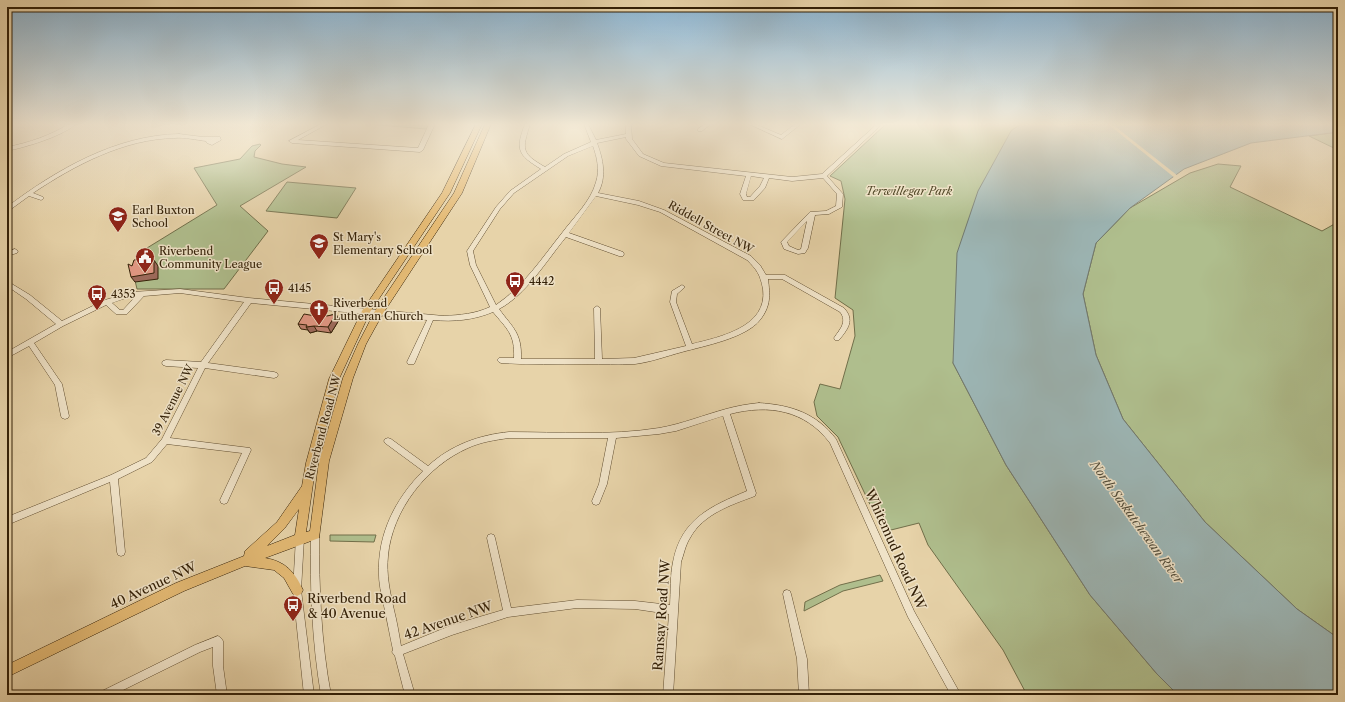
<svg xmlns="http://www.w3.org/2000/svg" width="1345" height="702" font-family="'Libre Caslon Text',serif">
<style>
.green{fill:#afbe8d;stroke:#716f4a}
.water{fill:#9cb5b4;stroke:#72796f}
.pier{fill:#e7d3a9}
.lines{fill:none;stroke-linecap:round;stroke-linejoin:round}
.minor-casing{stroke:#604d30;stroke-width:1}
.major-casing{stroke:#332007;stroke-width:1}
.minor{fill:#efe2c7;fill-rule:evenodd}
.major{fill:#e4ba74;fill-rule:evenodd}
.wall{fill:#c28372;stroke:#332007}
.shaded-wall{fill:#9e6a5c;stroke:#332007}
.building{fill:#e29884;stroke:#332007}
.labels{text-anchor:middle;dominant-baseline:central;stroke-width:3;stroke-linejoin:round;paint-order:stroke}
.park-label{font-size:11px;font-style:italic;fill:#524828;stroke:#efe2c7}
.poi-label{font-size:11px;fill:#332007;stroke:#efe2c7;text-anchor:start}
.street-label{font-size:11px;fill:#332007;stroke:#efe2c7}
.water-label{font-size:12px;font-style:italic;fill:#524d3b;stroke:#efe2c7}
.near-street-label{font-size:13px;fill:#332007;stroke:#efe2c7}
.near-poi-label{font-size:13px;fill:#332007;stroke:#efe2c7;text-anchor:start}
</style>
<rect width="100%" height="100%" fill="#e7d3a9"/>
<filter id="stains"><feTurbulence type="fractalNoise" baseFrequency=".005" numOctaves="4"/><feColorMatrix values="0 0 0 0 .2 0 0 0 0 .09 0 0 0 0 .02 0 0 0 .5 -.17"/></filter>
<radialGradient id="worn" r=".72"><stop offset=".6" stop-color="#630" stop-opacity="0"/><stop offset="1" stop-color="#630" stop-opacity=".3"/></radialGradient>
<g class="green">
<polygon points="369,124 429,124 426,129"/>
<polygon points="886,124 1021,124 1011,131 953,363 1006,465 1090,595 1157,674 1178,695 1027,695 1003,650 928,545 919,523 883,532 838,437 817,416 814,402 820,384 840,389 855,336 853,310 835,298 845,199 841,181 830,176"/>
<polygon points="1338,132 1338,150 1309,136"/>
<polygon points="260,144 261,145 255,151 254,157 282,164 306,167 240,206 268,231 224,289 137,289 133,272 147,248 217,205 194,168 240,159 252,146"/>
<polygon points="1218,164 1241,166 1230,187 1322,231 1338,222 1338,638 1297,609 1205,522 1123,419 1096,355 1083,294 1096,243 1130,208 1190,173"/>
<polygon points="287,182 356,188 337,218 266,211"/>
<polygon points="330,535 376,535 374,542 330,541"/>
<polygon points="880,575 883,581 843,591 804,611 805,602 840,585"/>
</g>
<polygon class="water" points="1021,124 1338,124 1338,132 1251,143 1184,169 1130,208 1096,243 1083,294 1096,355 1123,419 1205,522 1297,609 1338,638 1338,695 1178,695 1157,674 1090,595 1006,465 953,363 957,253 978,191 1011,131"/>
<polygon class="pier" points="1108,124 1112,124 1178,176 1175,178"/>
<g class="lines">
<g class="minor-casing">
<g id="minor">
<path d="M69,124h5l1,1c-15,12 -49,22 -68,26v-4c22,-4 44,-12 62,-23z"/>
<polygon points="321,124 327,124 298,140 418,148 429,124 435,124 423,150 420,152 292,143 289,141"/>
<path d="M525,124h5c-8,26 -9,29 15,43l19,-13 27,-12 -7,-18h4l8,16 30,-6v-10h5l1,15 11,15 21,9 128,14 30,-3 55,-50h5l-55,52 16,18 -1,13 -13,7 -14,1 -7,33 -3,5 -7,1 -14,-5 -3,-7 1,-1 28,-29 16,-1 10,-5 1,-12 -14,-16 -31,3 -23,-3 -4,10 -11,12h-11l-3,-6 6,-18 -85,-10 -22,-10 -13,-17v-2l-29,6c6,16 10,34 1,50l41,8 25,9 87,46 9,9 6,10h19l59,33c11,12 4,21 -5,32h-4l-1,-2c5,-8 14,-16 6,-26l-58,-33h-14c2,16 3,27 -8,41 -14,18 -56,26 -78,32 -15,4 -31,10 -47,12 -16,1 -33,0 -49,0 -28,0 -57,1 -85,-1l-2,-1 -2,-2 2,-2h15c1,-24 -7,-29 -21,-46 -19,8 -39,10 -60,8l-18,42 -1,2h-6l-1,-2 20,-42 -176,-17 -43,60 66,9 3,1 1,2 -1,2 -3,1 -69,-10 -35,70 80,10 1,2 -24,53 -3,1 -3,-1 -1,-3 22,-47 -75,-9 -15,18 -34,17 7,73 -1,3 -3,1 -3,-1 -1,-3 -7,-70 -103,43v-8l104,-42 35,-17 16,-19 36,-71 -32,-2 -3,-1 -1,-2 1,-2 3,-1 35,2 43,-60 -64,-9 -36,3 -17,18h-11l-10,-9 -43,21 -29,17 28,41 7,32 -1,2 -3,1 -3,-1 -1,-2 -6,-31 -26,-39 -22,12v-6l49,-28 -30,-25 -19,-13v-5l23,14 32,26 43,-21 27,-8 48,-3 69,9 195,18c16,-1 31,-2 46,-9l-20,-42 -3,-14 29,-44 14,-16 31,-22c-23,-14 -26,-19 -16,-45zM593,146c4,11 7,24 3,36 -5,19 -22,35 -34,51 -20,25 -38,53 -66,72l-20,-40 -3,-14 27,-42 14,-16 54,-37zM751,176l13,2 -4,8 -10,11h-3l-1,-3zM596,196l42,9 22,7 87,48c10,10 13,14 16,29 5,38 -43,48 -71,55l-16,-42 1,-8 8,-7 -3,-2 -10,6 -2,11 16,44 -52,12 -32,1 -2,-51 -3,-2 -3,2 1,51h-74c1,-26 -8,-31 -22,-50 27,-14 48,-49 67,-72l53,19h4l1,-2 -1,-2 -54,-19zM807,221l-6,28 -3,1 -9,-4 -2,-4zM132,296h4l-13,14h-3l-8,-7z"/>
<polygon points="705,124 711,124 702,131 698,131 698,129"/>
<polygon points="749,124 755,124 781,135 795,124 801,124 782,139"/>
<path d="M179,134l24,3h17l1,3 -9,5 -5,-2 -1,-2c-10,-1 -21,-4 -31,-3 -51,1 -100,27 -142,55l10,4v2l-2,1 -12,-4 -22,16v-5c49,-37 109,-72 172,-73z"/>
<polygon points="15,249 18,251 17,253 7,256 7,252"/>
<path d="M759,403c32,2 57,10 77,36l78,172 47,84h-10l-43,-78 -78,-174c-25,-33 -61,-39 -100,-29l26,79 -1,3c-24,9 -52,18 -65,42 -5,8 -6,16 -9,24l-8,133h-10l6,-81 -34,-5 -58,-1 -69,9 -56,18 -49,19 12,41h-10l-10,-39 -3,-4 1,-2c-3,-13 -5,-26 -8,-39 -2,-12 -6,-24 -6,-36 -2,-40 16,-76 44,-104l-38,-28 -1,-2 1,-2 3,-1 3,1 37,27c23,-21 51,-31 81,-34 50,0 100,4 150,-4 23,-4 45,-13 67,-19 11,-3 22,-5 33,-6zM723,416l24,75c-36,15 -66,28 -74,71 -3,14 -2,29 -3,43l-35,-4 -58,-1 -66,8 -16,-70 -1,-3 -3,-1 -3,1 -1,3 16,72 -51,15 -51,21c-2,-12 -4,-24 -7,-36 -4,-18 -8,-36 -6,-54 4,-46 39,-90 80,-108 13,-6 27,-8 41,-10h99l-9,46 -7,17 1,3 3,1 3,-1 8,-20 9,-46 43,-4 17,-3z"/>
<path d="M315,530l3,1 1,3c0,54 2,108 12,161h-10c-9,-53 -11,-107 -10,-161l1,-3z"/>
<polygon points="300,534 303,535 304,538 301,590 314,695 304,695 293,590 296,538 297,535"/>
<polygon points="787,590 790,591 791,594 807,659 809,695 799,695 797,659 783,594 784,591"/>
<polygon points="218,636 221,638 223,641 223,666 227,695 217,695 213,666 213,647 200,652 113,695 98,695 100,692 195,645"/>
</g>
</g>
<g class="major-casing">
<path id="major" d="M476,124h6l-32,69 -80,119 -31,67 -23,84 -10,69 4,-1 9,-70 24,-83 15,-34 17,-33 79,-118 31,-69h6l-29,69 -80,122 -16,29 -13,34 -24,83 -10,77 -54,20c20,3 30,14 38,32l-2,4 -4,2 -4,-2 -9,-16 -10,-8 -29,-4 -61,25 -177,86v-12l169,-82 68,-27 1,-5 32,-29 25,-36 4,-23 23,-84 33,-68 80,-118zM299,509l-4,26 -28,11 17,-17z"/>
</g>
<use href="#minor" class="minor"/>
<use href="#major" class="major"/>
</g>
<polygon class="wall" points="336,314 339,320 331,333 317,331 310,333 308,330 301,329 298,324"/>
<g class="shaded-wall">
<polygon points="154,260 158,266 158,279 135,282 131,277"/>
<polygon points="336,314 339,320 331,333 328,327"/>
<polygon points="314,326 317,331 310,333 306,327"/>
</g>
<g class="building">
<polygon points="141,259 154,260 154,273 131,277 128,264 132,266 134,260"/>
<polygon points="304,314 321,317 324,315 327,316 336,314 328,327 314,326 306,327 307,325 298,324"/>
</g>
<linearGradient id="sky" x2="0" y2="1"><stop stop-color="#89b4d3"/><stop offset="0.56" stop-color="#f4ebd8"/><stop offset="1" stop-color="#f4ebd8" stop-opacity="0"/></linearGradient>
<rect width="1345" height="222" fill="url(#sky)"/>
<defs>
<g id="school-pin" transform="scale(1)"><path d="M0 17L-7.5 6A9.5 9.5 0 1 1 7.5 6Z" fill="#8f2418" stroke="#efe2c7"/><path d="M0-5L7-2L0 1L-7-2ZM-4 1L0 2.5L4 1V4Q0 6-4 4Z" fill="#fff"/></g>
<g id="civic-pin" transform="scale(1)"><path d="M0 17L-7.5 6A9.5 9.5 0 1 1 7.5 6Z" fill="#8f2418" stroke="#efe2c7"/><path d="M-.6-6.5H3V-4.5H.6V-3L4-1V1h2V6H-6V1h2V-1L-.6-3ZM-1.2 2.5V6h2.4V2.5Z" fill="#fff"/></g>
<g id="bus-pin" transform="scale(1)"><path d="M0 17L-7.5 6A9.5 9.5 0 1 1 7.5 6Z" fill="#8f2418" stroke="#efe2c7"/><path d="M-5-6H5V4H4V6H2V4H-2V6H-4V4H-5ZM-3.5-4V0h7V-4ZM-3.5 1.2v1.5H-2V1.2ZM2 1.2v1.5H3.5V1.2Z" fill="#fff"/></g>
<g id="church-pin" transform="scale(1)"><path d="M0 17L-7.5 6A9.5 9.5 0 1 1 7.5 6Z" fill="#8f2418" stroke="#efe2c7"/><path d="M-1.2-6h2.4v3.5h3.3v2.4h-3.3V6h-2.4V-.1h-3.3v-2.4h3.3Z" fill="#fff"/></g>
</defs>
<g fill-rule="evenodd">
<use href="#school-pin" x="118" y="216"/>
<use href="#school-pin" x="319" y="243"/>
<use href="#civic-pin" x="145" y="257"/>
<use href="#bus-pin" x="515" y="281"/>
<use href="#bus-pin" x="274" y="288"/>
<use href="#bus-pin" x="97" y="294"/>
<use href="#church-pin" x="319" y="309"/>
<use href="#bus-pin" x="293" y="605"/>
</g>
<g class="labels">
<g class="park-label">
<text x="909" y="191">Terwillegar Park</text>
</g>
<g class="poi-label">
<text x="132" y="210">Earl Buxton<tspan x="132" dy="13">School</tspan></text>
<text x="333" y="237">St Mary's<tspan x="333" dy="13">Elementary School</tspan></text>
<text x="159" y="251">Riverbend<tspan x="159" dy="13">Community League</tspan></text>
<text x="529" y="281">4442</text>
<text x="288" y="288">4145</text>
<text x="111" y="294">4353</text>
<text x="333" y="303">Riverbend<tspan x="333" dy="13">Lutheran Church</tspan></text>
</g>
<g class="street-label">
<text transform="translate(711 227) rotate(29)">Riddell Street NW</text>
<text transform="translate(173 400) rotate(-63)">39 Avenue NW</text>
<text transform="translate(323 427) rotate(-75)">Riverbend Road NW</text>
</g>
<g class="water-label">
<text transform="translate(1137 522) rotate(54)">North Saskatchewan River</text>
</g>
<g class="near-street-label">
<text transform="translate(896 549) rotate(66)">Whitemud Road NW</text>
<text transform="translate(153 585) rotate(-25)">40 Avenue NW</text>
<text transform="translate(661 615) rotate(-86)">Ramsay Road NW</text>
<text transform="translate(448 620) rotate(-19)">42 Avenue NW</text>
</g>
<g class="near-poi-label">
<text x="307" y="598">Riverbend Road<tspan x="307" dy="15">&amp; 40 Avenue</tspan></text>
</g>
</g>
<rect width="1345" height="702" fill="none" stroke="#e7d3a9" stroke-width="24"/>
<rect x="8" y="8" width="1329" height="686" fill="none" stroke="#332007" stroke-width="2"/>
<rect x="12" y="12" width="1321" height="678" fill="none" stroke="#332007"/>
<rect width="100%" height="100%" filter="url(#stains)"/>
<rect width="100%" height="100%" fill="url(#worn)"/>
</svg>
